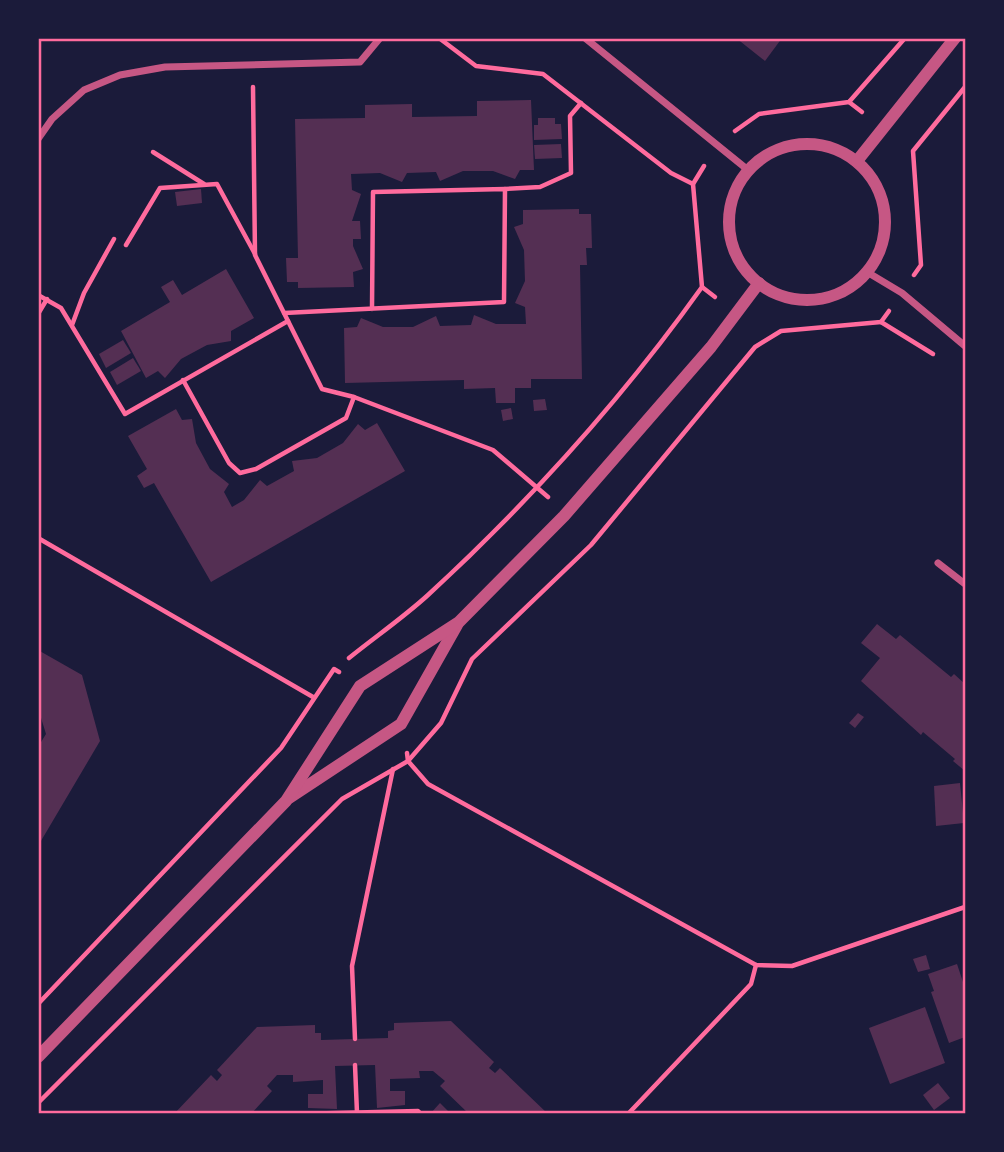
<svg xmlns="http://www.w3.org/2000/svg" width="1004" height="1152" font-family="Georgia,serif">
<style>
.building{fill:#542f53}
.lines{fill:none;stroke-linecap:round;stroke-linejoin:round}
.path{stroke:#ff6b9d;stroke-width:4.5}
.minor{stroke:#c65784;stroke-width:7}
.tertiary{stroke:#c65784;stroke-width:12}
.neatline{fill:none;stroke:#ff6b9d;stroke-width:2.5}
</style>
<rect width="100%" height="100%" fill="#1b1b3a"/>
<g class="building">
<polygon points="736,38 782,38 765,61"/>
<polygon points="531,100 534,170 520,170 515,179 493,171 463,171 440,181 436,172 407,173 402,182 380,173 351,174 352,190 361,194 352,221 360,221 361,239 353,239 353,246 363,269 353,272 354,287 298,288 298,282 287,282 286,258 298,258 295,119 365,118 365,105 412,104 412,117 477,116 477,101"/>
<polygon points="538,118 555,118 555,124 561,124 562,139 534,140 534,125 538,125"/>
<polygon points="561,144 562,158 535,159 534,145"/>
<polygon points="201,189 202,203 177,206 175,192"/>
<polygon points="579,209 579,214 591,214 592,248 586,248 587,265 580,265 582,379 531,379 531,388 515,388 515,403 496,403 495,388 464,389 464,380 345,383 344,328 357,327 361,318 383,327 413,327 436,316 440,326 471,325 474,315 496,324 526,324 525,307 515,303 525,281 524,250 514,227 523,224 523,210"/>
<polygon points="226,269 254,318 231,331 231,341 207,345 181,359 165,378 158,371 146,378 121,331 170,302 161,287 173,280 182,295"/>
<polygon points="123,340 131,353 106,368 99,354"/>
<polygon points="133,358 141,371 117,385 110,372"/>
<polygon points="545,399 547,410 534,411 533,400"/>
<polygon points="511,408 513,419 503,421 501,410"/>
<polygon points="176,409 182,420 192,419 196,443 210,469 229,484 224,492 232,507 244,500 260,480 267,486 294,471 292,461 317,458 343,443 358,424 365,430 377,423 405,471 211,582 154,483 144,488 137,476 147,469 128,436"/>
<polygon points="877,624 896,639 900,635 951,677 954,674 965,684 965,771 953,761 955,759 923,732 921,735 861,681 880,658 861,643"/>
<polygon points="38,650 82,675 100,741 38,846 38,747 46,734 38,708"/>
<polygon points="858,713 864,717 855,728 849,723"/>
<polygon points="960,783 964,823 936,826 934,786"/>
<polygon points="926,955 930,969 918,972 913,959"/>
<polygon points="957,964 963,982 965,981 965,1037 949,1043 931,992 934,991 928,974"/>
<polygon points="925,1007 945,1063 890,1084 869,1028"/>
<polygon points="451,1021 494,1062 489,1068 495,1073 500,1068 548,1114 469,1114 440,1086 445,1081 433,1071 419,1071 420,1078 390,1079 390,1091 405,1091 405,1105 377,1108 375,1065 335,1066 337,1109 308,1108 308,1094 323,1094 323,1080 293,1082 293,1075 277,1075 267,1086 272,1091 251,1114 174,1114 211,1075 217,1081 222,1075 217,1070 257,1027 315,1025 315,1033 321,1033 321,1040 388,1038 388,1031 394,1030 394,1023"/>
<polygon points="938,1083 950,1098 934,1110 923,1095"/>
<polygon points="440,1103 451,1114 430,1114"/>
</g>
<g class="lines">
<g class="path">
<polyline points="439,38 476,66 543,74 671,173 693,184"/>
<polyline points="253,87 255,255 322,389 354,397 493,450 548,497"/>
<polyline points="849,102 862,112"/>
<polyline points="735,131 759,114 849,102 905,38"/>
<polyline points="153,152 204,184"/>
<polyline points="505,189 540,187 571,173 570,116 581,103"/>
<polyline points="126,245 160,188 217,184 255,254"/>
<polyline points="914,275 921,265 913,151 965,87"/>
<polyline points="702,287 715,297"/>
<polyline points="38,295 61,308 125,414 288,321"/>
<polyline points="889,311 881,322 933,354"/>
<polyline points="284,313 504,302 505,189 373,192 372,309"/>
<polyline points="38,314 47,299"/>
<polyline points="72,325 84,293 114,239"/>
<polyline points="183,380 229,463 240,473 256,469 346,418 354,397"/>
<polyline points="38,538 313,697"/>
<path d="M349,658c26,-21 55,-41 79,-63 102,-94 194,-196 274,-308l-9,-103 11,-18"/>
<polyline points="407,753 408,761 428,784 756,965 792,966 965,907"/>
<polyline points="38,1004 281,748 334,669 339,672"/>
<polyline points="355,1039 352,966 393,769"/>
<polyline points="355,1065 357,1113"/>
<polyline points="38,1103 342,799 408,761 441,723 472,659 591,545 755,347 781,331 881,322"/>
<polyline points="296,1114 418,1111 421,1114"/>
<polyline points="628,1114 751,984 756,965"/>
</g>
<g class="minor">
<polyline points="585,38 748,170"/>
<polyline points="38,139 52,119 84,90 120,75 165,67 360,62 380,38"/>
<polyline points="867,272 902,293 965,346"/>
<polyline points="938,563 965,584"/>
</g>
<g class="tertiary">
<circle cx="807" cy="222" r="78"/>
<polyline points="857,161 955,38"/>
<polyline points="289,798 401,724 457,625"/>
<polyline points="38,1057 286,801 360,686 459,622 564,516 711,347 759,283"/>
</g>
</g>
<rect width="1004" height="1152" fill="none" stroke="#1b1b3a" stroke-width="80"/>
<rect x="40" y="40" width="924" height="1072" class="neatline"/>
</svg>
